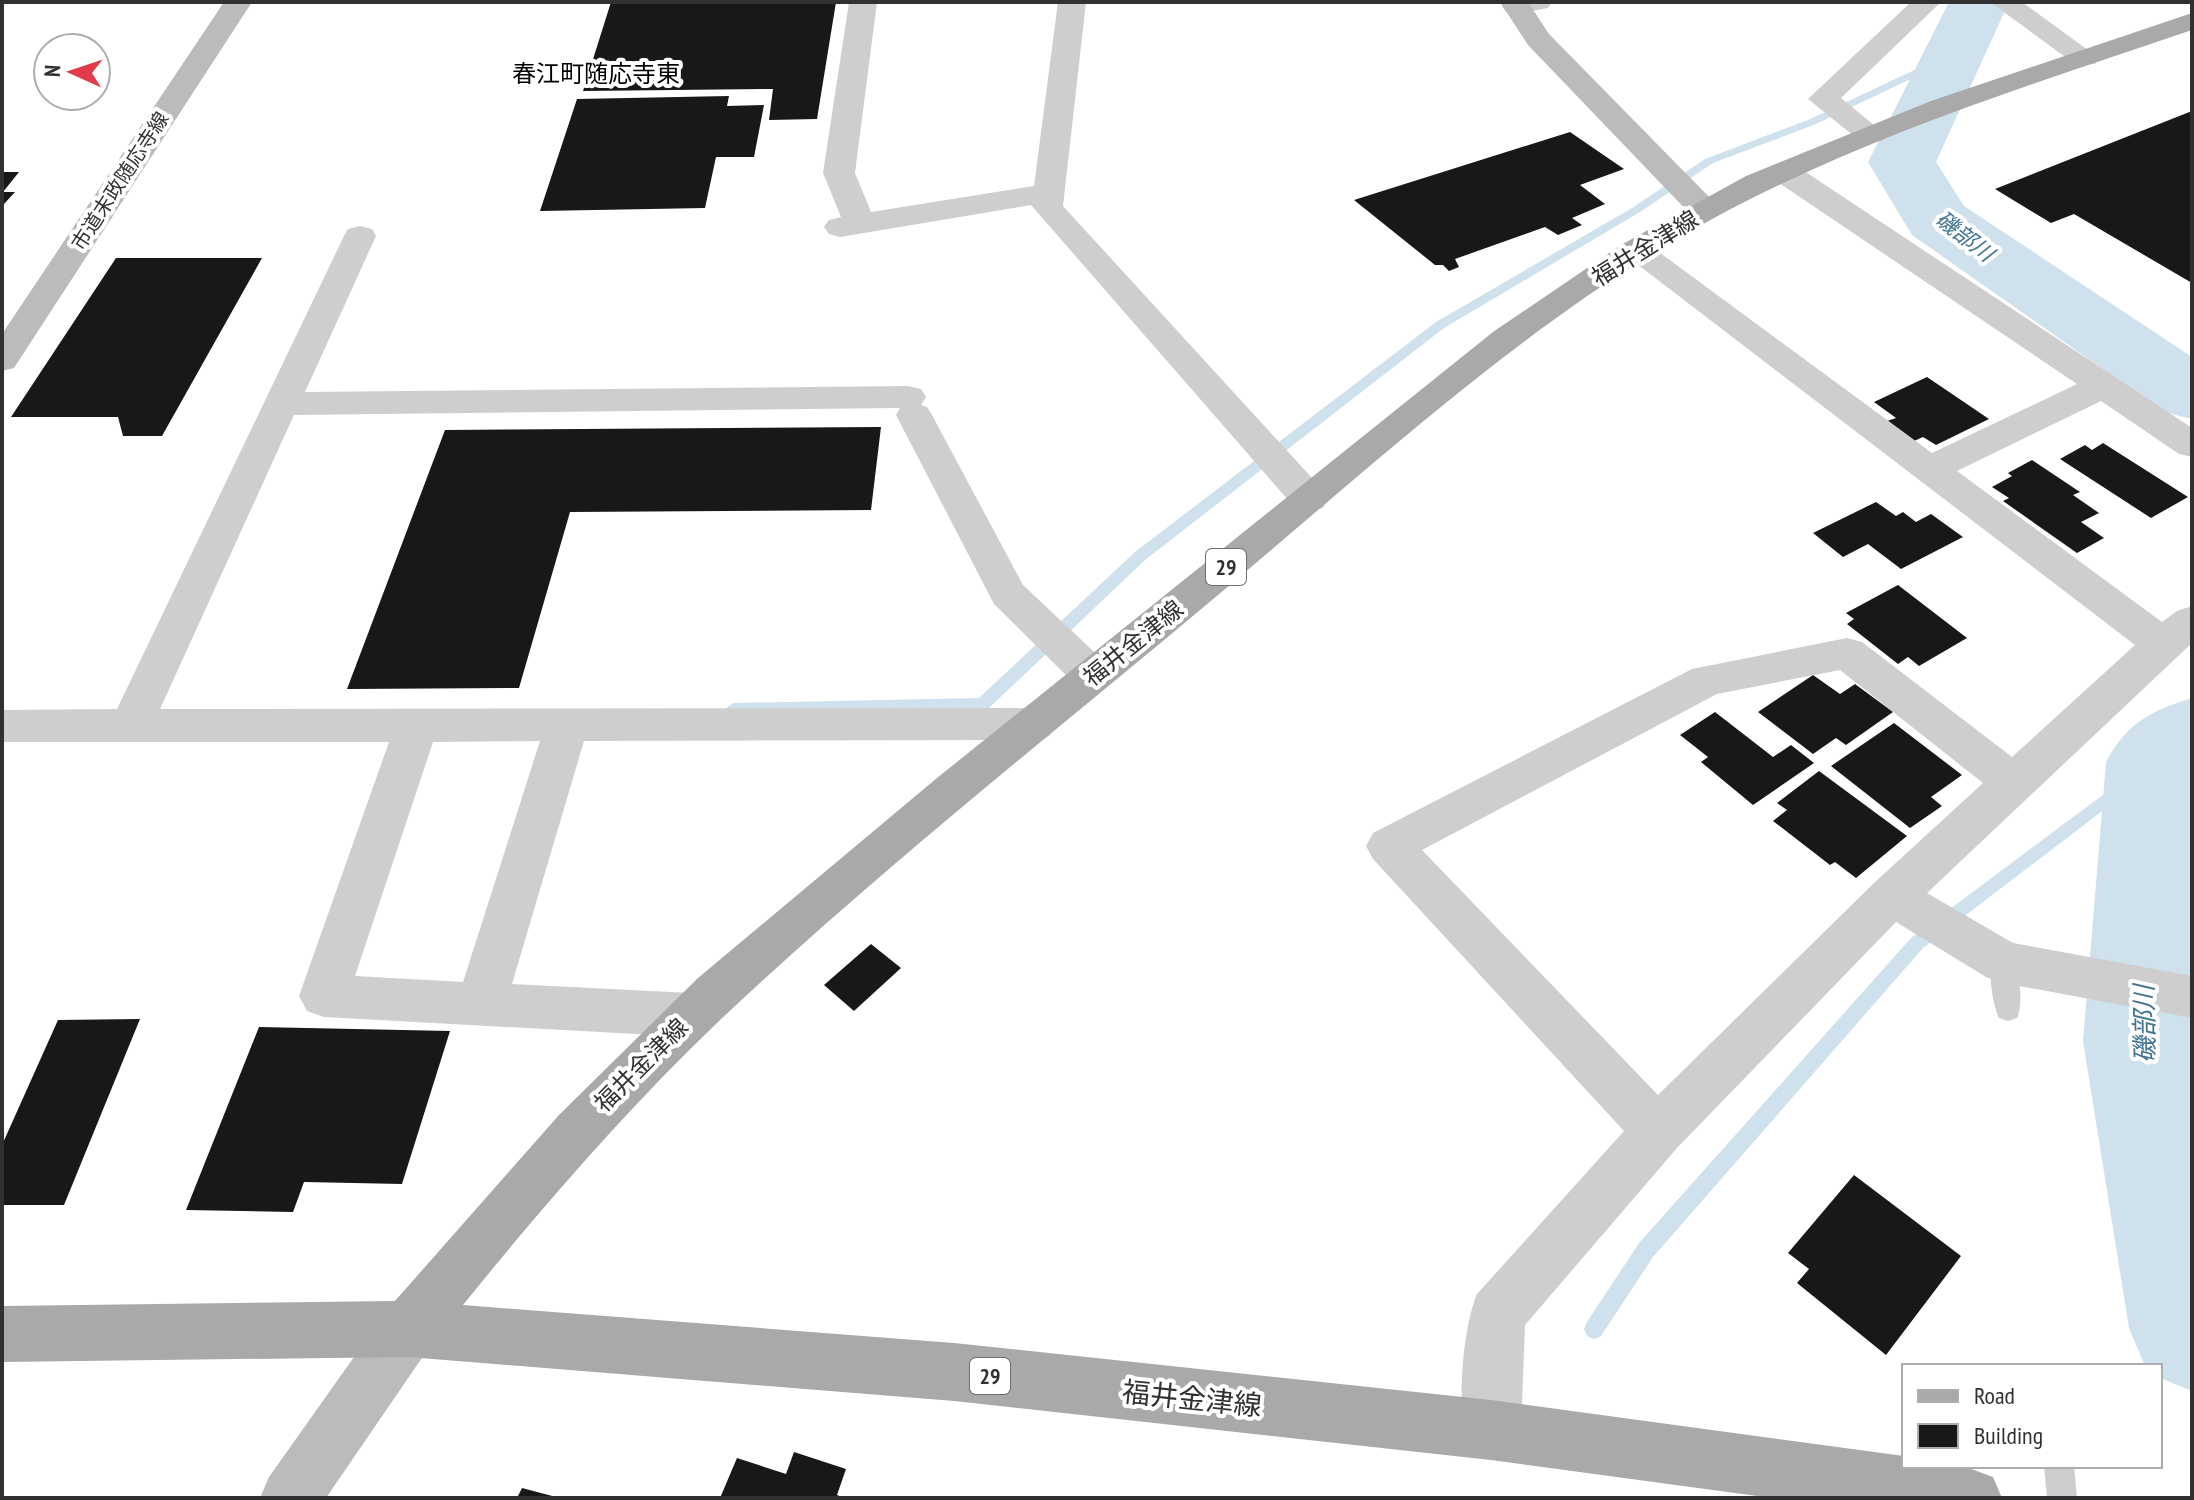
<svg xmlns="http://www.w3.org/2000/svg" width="2194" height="1500" font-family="'PT Sans Narrow','Noto Sans JP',sans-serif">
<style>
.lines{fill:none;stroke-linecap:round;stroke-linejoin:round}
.stream{fill:#cee1ec;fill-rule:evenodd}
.river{fill:#cee1ec;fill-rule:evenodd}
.building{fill:#181818}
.lane{fill:#cecece;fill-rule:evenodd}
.street{fill:#cecece;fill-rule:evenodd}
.secondary{fill:#bbb;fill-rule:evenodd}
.primary{fill:#a9a9a9;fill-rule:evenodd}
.labels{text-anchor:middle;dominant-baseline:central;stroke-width:8;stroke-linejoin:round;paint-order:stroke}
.far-street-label{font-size:20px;fill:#313131;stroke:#fff}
.far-water-label{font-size:22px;font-style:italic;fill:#417492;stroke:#fff}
.shield{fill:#fff;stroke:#6f6f6f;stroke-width:2}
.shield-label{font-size:22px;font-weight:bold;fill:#313131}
.far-quarter-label{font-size:24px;fill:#000;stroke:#fff}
.street-label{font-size:24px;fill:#313131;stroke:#fff}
.water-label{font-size:26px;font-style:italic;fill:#417492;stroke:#fff}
.near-street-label{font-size:28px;fill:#313131;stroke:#fff}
</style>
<rect width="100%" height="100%" fill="#fff"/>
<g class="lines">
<g class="stream">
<polygon points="1957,50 1962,53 1961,55 1816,124 1713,163 1640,212 1444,328 1145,560 989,708 733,715 725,709 733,703 979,698 1135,552 1436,322 1632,208 1705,159 1808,120"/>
<polygon points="2155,756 2161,758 2163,762 2161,766 1923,948 1653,1257 1601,1336 1594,1339 1587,1336 1584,1329 1587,1322 1639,1243 1911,938"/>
</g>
<g class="river">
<polygon points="1949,2 2009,2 1936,162 1964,206 2192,357 2192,419 2164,412 1912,235 1868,162"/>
<path d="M2192,698v693l-32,-13v-12h-15l-16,-38 -46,-287 23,-279c21,-39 44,-51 86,-64z"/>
</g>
</g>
<g class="building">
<polygon points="611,2 836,2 817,119 769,120 773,89 583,91"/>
<polygon points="729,96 727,106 764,105 754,157 716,157 705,208 540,211 577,99"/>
<polygon points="2192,111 2192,283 2074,214 2051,223 1995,189"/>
<polygon points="1570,132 1624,169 1580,185 1605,204 1572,218 1582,225 1558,235 1545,227 1455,259 1459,267 1449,271 1443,265 1435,265 1354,200"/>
<polygon points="2,172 19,172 3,192 15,192 4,204 2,204"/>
<polygon points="116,258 262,258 162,436 123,436 118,417 11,417"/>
<polygon points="1927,377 1989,419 1936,445 1923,437 1914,441 1887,421 1896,418 1874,402"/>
<polygon points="881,427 871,510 570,512 519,688 347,689 445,430"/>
<polygon points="2103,443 2188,497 2151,518 2060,459 2085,445 2092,450"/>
<polygon points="2032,460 2080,492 2073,495 2099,513 2081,522 2104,538 2077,553 2003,501 2009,498 1992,487 2012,476 2008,473"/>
<polygon points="1876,502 1896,516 1903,512 1916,522 1931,514 1963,537 1901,569 1868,544 1843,557 1813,533"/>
<polygon points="1898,585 1967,638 1919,666 1908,657 1898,664 1847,624 1854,619 1846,613"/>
<polygon points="1813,675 1840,694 1855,684 1893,712 1846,745 1836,738 1813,754 1758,712"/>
<polygon points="1715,712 1773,757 1791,745 1814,763 1753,805 1701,762 1708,757 1680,735"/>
<polygon points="1894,723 1962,775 1931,797 1942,806 1910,828 1831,766"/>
<polygon points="1819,771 1907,836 1856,878 1835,862 1830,865 1773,821 1787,810 1777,803"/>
<polygon points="871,944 901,968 854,1011 824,985"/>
<polygon points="140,1019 64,1205 2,1205 2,1145 58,1020"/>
<polygon points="259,1027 450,1031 402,1184 304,1182 293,1212 186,1210"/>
<polygon points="1854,1175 1961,1256 1886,1355 1797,1283 1809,1269 1788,1253"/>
<polygon points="794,1452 846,1469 837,1495 844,1498 720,1498 737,1458 786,1474"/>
<polygon points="522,1488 556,1497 555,1498 517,1498"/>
</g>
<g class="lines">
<g class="lane">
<path d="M2003,952l9,3c7,15 12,48 5,63l-9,3 -9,-3c-7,-15 -12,-49 -5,-63z"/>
<polygon points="2044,1466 2074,1466 2077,1498 2047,1498"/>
</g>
<g class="street">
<polygon points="849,2 877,2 855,173 871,212 1034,186 1058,2 1086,2 1063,206 1323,490 1328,499 1323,508 1309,512 1295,508 1031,205 840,237 829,234 824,227 829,220 841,217 823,173"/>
<polygon points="1505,2 1552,2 1548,8 1516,14 1506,12 1502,6"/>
<polygon points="1911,2 1941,2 1841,98 1886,135 1882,141 1860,141 1808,99"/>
<polygon points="1990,2 2022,2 2099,58 2095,64 2075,64"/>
<path d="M1784,163l11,2 397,263v29l-13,-3 -78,-53 -144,70 205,151 15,-11 15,-5v37l-265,250 86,50 179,33v42l-189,-35 -17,-6 -90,-55 -219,226 -152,177 -4,105 -9,21 -21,9 -21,-9c-15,-36 -8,-121 7,-157l147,-163 -251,-272 -7,-13 7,-13 319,-164 155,-31 15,4 150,115 123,-112 -515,-394 4,-7 12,-3 12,3 284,209 145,-69 -304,-205 -5,-7 5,-7zM1840,670l143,113 -108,99 -217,213 -236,-245 295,-156z"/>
<path d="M360,226l12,3 4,7 -71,156 603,-6 13,3 5,8 -5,8 6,2 5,8 91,170 84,79 6,11 -6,11 -15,5 -15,-5 -83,-82 -98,-189 4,-7 -606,7 -134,294 874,-1 15,4 7,12 -7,12 -15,4 -450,1 -72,243 179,9 18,7 7,15 -7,15 -18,7 -367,-20 -17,-6 -8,-15 90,-254h-387v-32l115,-1 227,-473 4,-7zM540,741l-77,241 -108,-6 78,-234z"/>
</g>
<g class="secondary">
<polygon points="224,2 252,2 14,368 2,371 2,334"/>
<polygon points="1500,2 1528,2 1549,34 1715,203 1720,210 1715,217 1704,220 1693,217 1528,45"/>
<polygon points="408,1301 428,1309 436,1329 428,1349 326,1498 260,1498 269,1477 388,1309"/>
</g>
<path class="primary" d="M2192,13v17c-162,55 -327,106 -478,188 -183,99 -337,244 -496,377 -167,140 -340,276 -499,426 -92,88 -176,185 -256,284l491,38 537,57 413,56v10h59l30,11 9,21h-230l-281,-38 -537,-59 -546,-44 -406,5v-56l393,-5 164,-186 139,-137 239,-200 556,-446 128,-87 125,-69 185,-75z"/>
</g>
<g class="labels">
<g class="far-street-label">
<text transform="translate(120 181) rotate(-57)">市道末政随応寺線</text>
</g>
<g class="far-water-label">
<text transform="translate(1965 236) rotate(38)">磯部川</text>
</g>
<g class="shield">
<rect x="1206" y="549" width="40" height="36" rx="6"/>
<rect x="970" y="1358" width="40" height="36" rx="6"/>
</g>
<g class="shield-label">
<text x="1226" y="567">29</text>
<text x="990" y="1376">29</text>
</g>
<g class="far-quarter-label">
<text x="596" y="73">春江町随応寺東</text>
</g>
<g class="street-label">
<text transform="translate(1645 248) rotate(-32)">福井金津線</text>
<text transform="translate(1133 643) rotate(-39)">福井金津線</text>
<text transform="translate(641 1065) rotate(-45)">福井金津線</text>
</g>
<g class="water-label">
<text transform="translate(2144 1024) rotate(-91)">磯部川</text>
</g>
<g class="near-street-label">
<text transform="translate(1192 1398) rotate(6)">福井金津線</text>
</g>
</g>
<rect width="2194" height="1500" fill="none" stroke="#313131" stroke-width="8"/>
<rect x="1902" y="1364" width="260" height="104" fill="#ffffff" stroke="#adadad" stroke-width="2"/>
<rect x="1918" y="1390" width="40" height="12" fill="#a9a9a9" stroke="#adadad" stroke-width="2"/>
<text x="1974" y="1404" font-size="24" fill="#313131">Road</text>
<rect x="1918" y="1424" width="40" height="24" fill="#181818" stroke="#adadad" stroke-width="2"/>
<text x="1974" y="1444" font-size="24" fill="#313131">Building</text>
<g transform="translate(72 72) rotate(273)"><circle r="38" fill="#ffffff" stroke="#adadad" stroke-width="2"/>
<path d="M0-6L14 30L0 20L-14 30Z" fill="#e03c4a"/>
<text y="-12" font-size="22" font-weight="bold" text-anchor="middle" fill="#313131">N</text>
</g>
</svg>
